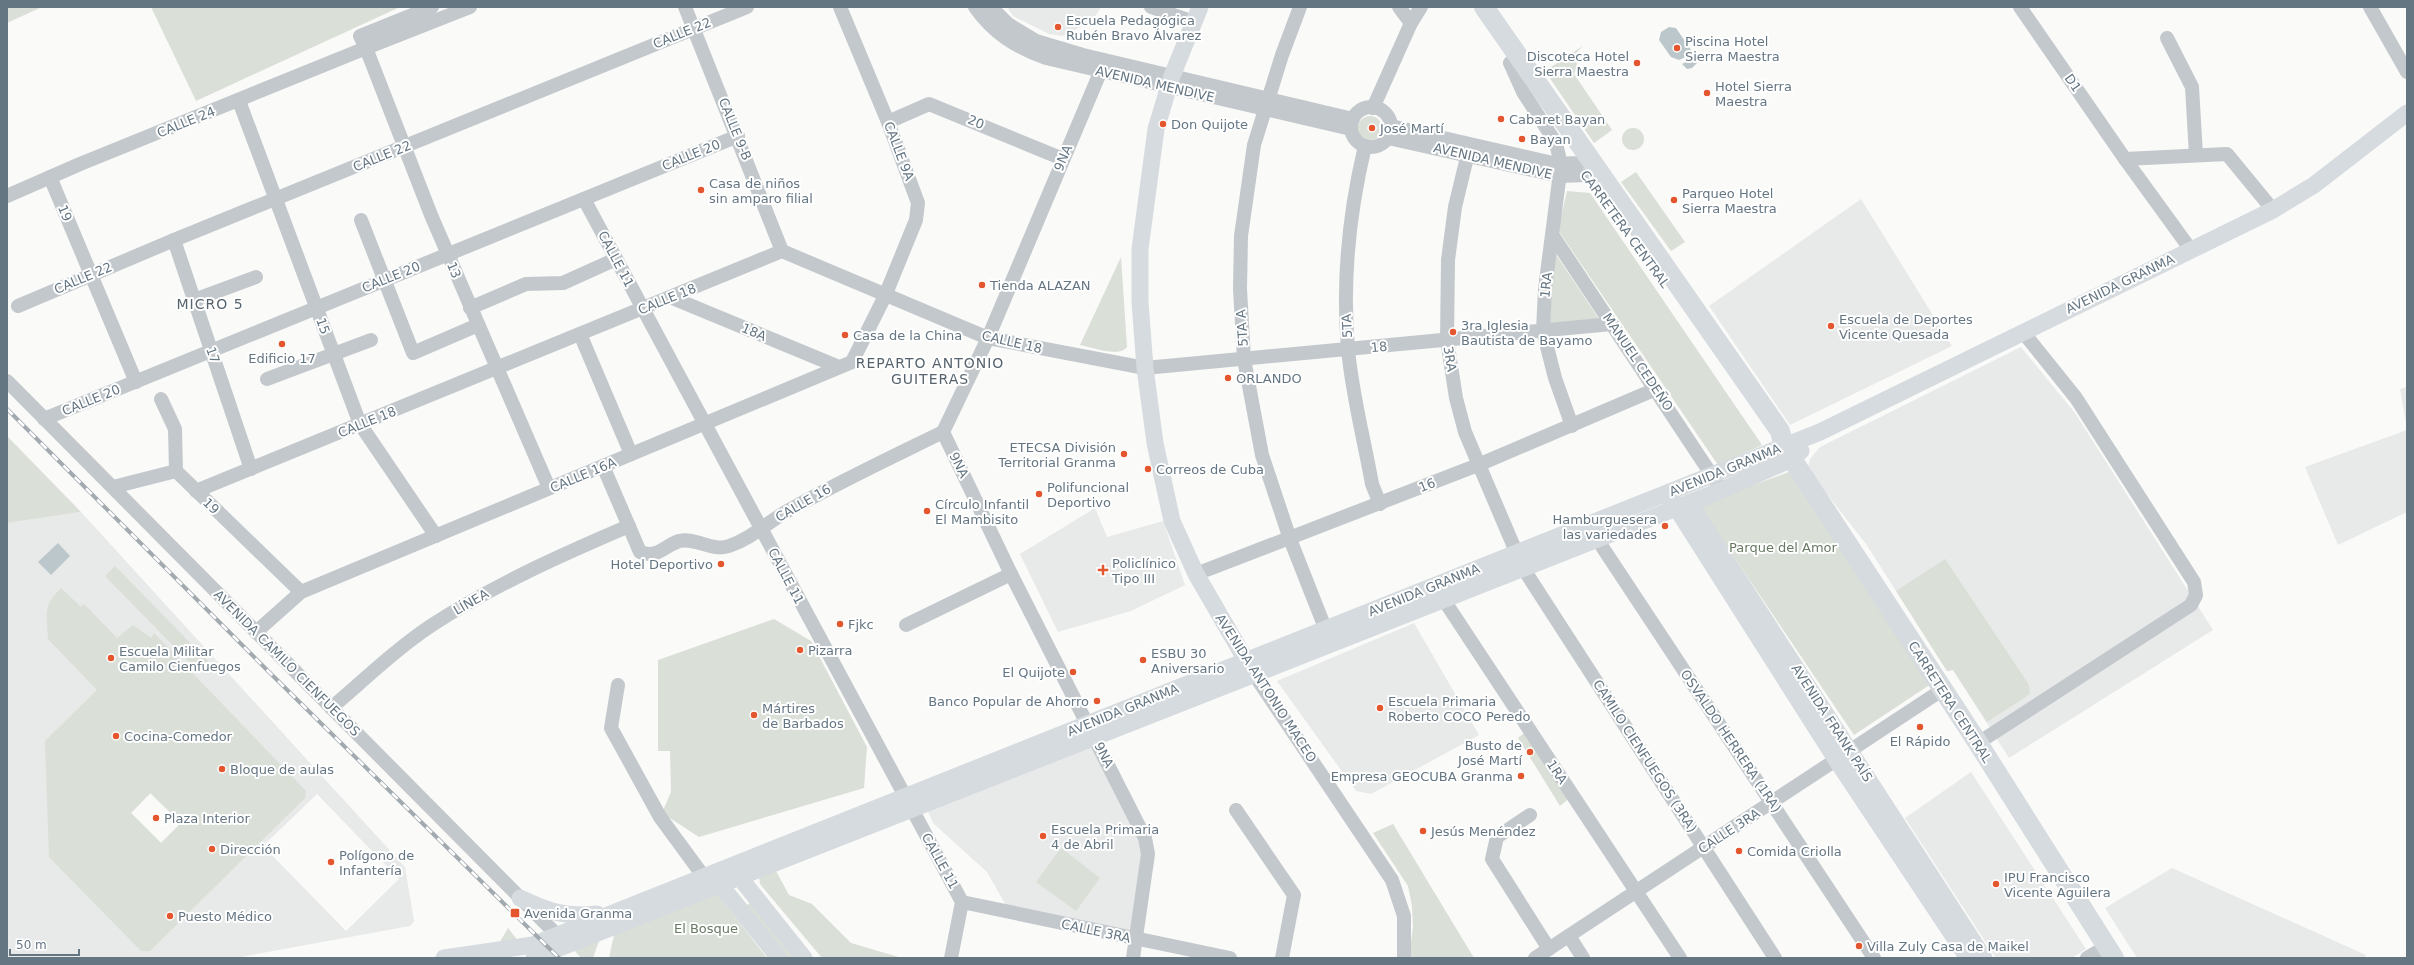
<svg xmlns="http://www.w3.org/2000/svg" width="2414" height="965" font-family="'DejaVu Sans',sans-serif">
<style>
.built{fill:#e8e9e9;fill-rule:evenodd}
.green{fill:#dadfd7;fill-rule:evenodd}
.water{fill:#bbc7cb}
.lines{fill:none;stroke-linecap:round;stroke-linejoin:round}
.minor{stroke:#c3c8cc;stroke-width:14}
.major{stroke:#d6dbdf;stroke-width:17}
.highway{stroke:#d6dbdf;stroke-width:20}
.rail-casing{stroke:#a2aab0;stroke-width:4}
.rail{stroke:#fff;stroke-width:2.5;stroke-dasharray:8;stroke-linecap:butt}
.poi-dot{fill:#e4572e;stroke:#fff;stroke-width:1.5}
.labels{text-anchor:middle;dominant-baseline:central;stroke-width:4;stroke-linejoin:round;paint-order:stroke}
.poi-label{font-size:13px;fill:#657683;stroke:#fff;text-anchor:start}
.street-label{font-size:13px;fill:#657683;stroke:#fff}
.park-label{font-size:13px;fill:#687a64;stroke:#fff}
.neighbourhood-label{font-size:14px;letter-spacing:1px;fill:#57646e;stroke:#fff}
</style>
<rect width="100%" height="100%" fill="#fafaf8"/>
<g class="built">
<polygon points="1007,7 1101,7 1093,20 1063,36 1049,34 1013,16"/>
<polygon points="1861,199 1952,346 1790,425 1709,306"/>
<polygon points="2021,347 2075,413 2213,630 2009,758 1953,670 1947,671 1866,544 1808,470 1810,459 1820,447"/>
<polygon points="2407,387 2407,429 2400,389"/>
<polygon points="2407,430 2407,512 2338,545 2305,467"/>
<polygon points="1095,508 1107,537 1163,521 1185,585 1131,611 1058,632 1020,554"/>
<path d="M81,512l324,355 9,54 -4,5 -175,32h-228v-435zM151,793l30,30 -20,20 -30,-30zM317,794l82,85 -53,52 -83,-85z"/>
<polygon points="1414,623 1479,735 1371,794 1356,791 1277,681"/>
<polygon points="1089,743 1145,849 1132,928 1123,933 1008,909 987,872 933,823 927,809"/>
<polygon points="1971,772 2086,949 2072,958 1996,958 1905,818"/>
<polygon points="2172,868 2366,955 2364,958 2137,958 2105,908"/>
</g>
<g class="green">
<polygon points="7,7 42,7 7,23"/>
<polygon points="151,7 400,7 196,101"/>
<polygon points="1583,46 1576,53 1577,66 1574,74 1612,130 1594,143 1545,71"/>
<circle cx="1370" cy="128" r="12"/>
<circle cx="1633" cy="139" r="11"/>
<polygon points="1636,172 1685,242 1671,251 1621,182"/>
<polygon points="1567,191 1590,193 1762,445 1718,465 1558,230"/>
<polygon points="1553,250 1599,319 1550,324"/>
<path d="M1121,257l6,90c-8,11 -35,0 -47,-2z"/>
<polygon points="7,436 81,512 7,523"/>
<polygon points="1789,472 1931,684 1854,735 1699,505"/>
<polygon points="1945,559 2029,685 2030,694 1987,722 1953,670 1947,671 1896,591"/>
<polygon points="115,566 208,661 198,671 105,576"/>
<path d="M61,588l20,19 3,-3 33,34 16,-13 18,13 3,-5 152,158 -1,7 -155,153h-9l-92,-94 -4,-116 52,-51 -49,-51c-1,-25 -6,-32 13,-51zM150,793l31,30 -20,20 -30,-30z"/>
<polygon points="774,619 811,641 867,747 864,788 699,837 662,813 671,792 670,751 658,751 658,660"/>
<polygon points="1528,730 1572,796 1560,806 1518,738"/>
<polygon points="1393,824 1474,958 1409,958 1413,927 1412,906 1408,886 1373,833"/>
<polygon points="1061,848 1100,878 1076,911 1036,882"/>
<polygon points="776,871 789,895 812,904 851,943 902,958 822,958 760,884 759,877"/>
<polygon points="715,891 767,958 609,958 614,935"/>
<polygon points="751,902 795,958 787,958 746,906"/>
<polygon points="508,928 518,941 498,945"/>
<polygon points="599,941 593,958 581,958 573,949"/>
</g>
<g class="water">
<polygon points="1669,27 1676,28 1695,56 1697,63 1692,68 1687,69 1682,64 1690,60 1688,56 1679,60 1671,57 1659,40 1661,32"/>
<polygon points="58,543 70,556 51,575 38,562"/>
</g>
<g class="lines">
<g class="minor">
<polyline points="432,7 360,36 366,48 470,7"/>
<polyline points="685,7 782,251"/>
<path d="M975,7c18,26 41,40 71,51l305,71"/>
<polyline points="991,7 1008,24 1036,41 1083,55 1353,119"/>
<polyline points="1151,7 1194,22"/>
<polyline points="1300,7 1282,55 1254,145 1241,236 1240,289 1244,359 1262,455 1290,539 1329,638"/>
<polyline points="1399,7 1411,23"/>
<polyline points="2020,7 2125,159 2191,250"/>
<polyline points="2370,7 2407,72"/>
<polyline points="2167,38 2192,87 2196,155"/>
<polyline points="1510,63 1523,92 1556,143 1561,165 1545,289 1543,331 1555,378 1572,426"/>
<polyline points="239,101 360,424 436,536"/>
<circle cx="1371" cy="127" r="20"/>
<polyline points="1373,108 1411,23 1421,7"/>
<polyline points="888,122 929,104 1063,159"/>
<polyline points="1391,126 1557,164 1578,163 1588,158"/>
<polyline points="1388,138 1560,176 1587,175 1597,171"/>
<polyline points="1470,145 1455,207 1448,260 1447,340 1456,398 1465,432 1523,568 1775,958"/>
<path d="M1365,146c-16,67 -23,134 -17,203 4,45 16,90 24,135l8,20"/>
<polyline points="2125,159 2227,154 2273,210"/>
<polyline points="50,177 136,382"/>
<polyline points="7,196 80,164 366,48 431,215 549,488"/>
<polyline points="584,199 962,902 951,958"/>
<polyline points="361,220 413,353 478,325"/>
<polyline points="1553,236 1717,483"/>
<polyline points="174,240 251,469"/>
<polyline points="670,297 839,367"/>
<polyline points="194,300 256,277"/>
<polyline points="18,306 174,240 747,7"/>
<polyline points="470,308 526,284 563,283 616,259"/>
<polyline points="580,334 631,454"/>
<polyline points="267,379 371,340"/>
<polyline points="7,381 563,941"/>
<polyline points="161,399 175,429 176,471 301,592"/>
<polyline points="44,419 738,136"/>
<polyline points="943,432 1011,574 1145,838 1148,854 1133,958"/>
<polyline points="943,432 988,338 1105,61"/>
<path d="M603,466l37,86c17,7 24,-6 39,-11 17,-4 33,11 50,5 24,-8 41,-26 62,-37 50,-28 101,-52 152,-77"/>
<polyline points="113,487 176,471"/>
<polyline points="196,491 782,251 988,338 1145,368 1612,324"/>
<polyline points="1592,530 1597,539 1874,958"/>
<polyline points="1196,574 1478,465 1656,389"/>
<polyline points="1438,591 1680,958"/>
<polyline points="906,625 1011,574"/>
<polyline points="256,632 301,592 852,362 885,296 916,220 918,203 888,122 840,7"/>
<polyline points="1254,674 1392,880 1404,916 1404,958"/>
<polyline points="618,685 611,728 660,817 704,877"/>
<path d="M331,708c33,-28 65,-59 101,-83 62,-40 129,-70 197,-99"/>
<polyline points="1978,743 2191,605 2196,595 2194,582 2076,398 2023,332"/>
<polyline points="1236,810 1294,895 1282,958"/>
<polyline points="1530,815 1497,837 1492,859 1549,949"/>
<polyline points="962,902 1230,958"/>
<polyline points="1569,936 1583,958"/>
<polyline points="1535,958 1942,690"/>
<polyline points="2087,958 2107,946"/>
</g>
<g class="major">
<polyline points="1200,7 1172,76 1156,129 1140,249 1140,302 1145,368 1155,443 1172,521 1196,574 1251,669"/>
<polyline points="1670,498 1837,761 1968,958"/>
<polyline points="1689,503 1984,958"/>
<polyline points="733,869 804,958"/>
<polyline points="714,877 779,958"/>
<path d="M520,898c27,13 46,20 77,16"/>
<polyline points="444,958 533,945 1820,432 2273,210 2314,185 2407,113"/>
<polyline points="534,958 1722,490 1792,459 1801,451"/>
</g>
<polyline class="highway" points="1484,7 1780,431 1784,446 1792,459 1978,743 2114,958"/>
<g class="rail-casing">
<polyline id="rail" points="7,409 268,671 559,958"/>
</g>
<use href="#rail" class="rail"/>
</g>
<g class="poi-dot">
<circle cx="1058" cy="27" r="4"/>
<circle cx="1677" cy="48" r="4"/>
<circle cx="1637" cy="63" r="4"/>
<circle cx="1707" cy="93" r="4"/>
<circle cx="1501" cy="119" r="4"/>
<circle cx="1163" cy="124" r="4"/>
<circle cx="1372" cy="128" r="4"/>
<circle cx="1522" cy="139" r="4"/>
<circle cx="701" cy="190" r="4"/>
<circle cx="1674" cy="200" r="4"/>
<circle cx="982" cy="285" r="4"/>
<circle cx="1831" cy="326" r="4"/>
<circle cx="1453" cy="332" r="4"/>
<circle cx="845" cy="335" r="4"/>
<circle cx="282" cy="344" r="4"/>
<circle cx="1228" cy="378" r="4"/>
<circle cx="1124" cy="454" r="4"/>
<circle cx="1148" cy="469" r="4"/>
<circle cx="1039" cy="494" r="4"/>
<circle cx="927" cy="511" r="4"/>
<circle cx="1665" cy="526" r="4"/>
<circle cx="721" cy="564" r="4"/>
<path d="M1101 564h4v4h4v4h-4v4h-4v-4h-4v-4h4z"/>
<circle cx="840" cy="624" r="4"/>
<circle cx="800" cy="650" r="4"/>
<circle cx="111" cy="658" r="4"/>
<circle cx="1143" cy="660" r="4"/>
<circle cx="1073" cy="672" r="4"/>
<circle cx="1097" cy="701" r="4"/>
<circle cx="1380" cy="708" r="4"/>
<circle cx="754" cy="715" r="4"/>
<circle cx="1920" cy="727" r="4"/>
<circle cx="116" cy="736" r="4"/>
<circle cx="1530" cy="752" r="4"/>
<circle cx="222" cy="769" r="4"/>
<circle cx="1521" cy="776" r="4"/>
<circle cx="156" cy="818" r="4"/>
<circle cx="1423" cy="831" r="4"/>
<circle cx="1043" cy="836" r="4"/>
<circle cx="212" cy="849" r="4"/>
<circle cx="1739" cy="851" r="4"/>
<circle cx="331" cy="862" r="4"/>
<circle cx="1996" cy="884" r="4"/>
<rect x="510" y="908" width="10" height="10" rx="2"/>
<circle cx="170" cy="916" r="4"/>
<circle cx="1859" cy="946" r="4"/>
</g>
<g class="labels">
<g class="poi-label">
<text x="1066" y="20">Escuela Pedagógica<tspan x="1066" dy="15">Rubén Bravo Álvarez</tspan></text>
<text x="1685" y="41">Piscina Hotel<tspan x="1685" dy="15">Sierra Maestra</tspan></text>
<text x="1629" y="56" text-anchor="end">Discoteca Hotel<tspan x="1629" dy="15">Sierra Maestra</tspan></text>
<text x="1715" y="86">Hotel Sierra<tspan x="1715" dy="15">Maestra</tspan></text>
<text x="1509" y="119">Cabaret Bayan</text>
<text x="1171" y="124">Don Quijote</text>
<text x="1380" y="128">José Martí</text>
<text x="1530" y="139">Bayan</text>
<text x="709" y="183">Casa de niños<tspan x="709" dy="15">sin amparo filial</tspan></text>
<text x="1682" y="193">Parqueo Hotel<tspan x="1682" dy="15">Sierra Maestra</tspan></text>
<text x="990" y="285">Tienda ALAZAN</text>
<text x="1839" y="319">Escuela de Deportes<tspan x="1839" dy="15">Vicente Quesada</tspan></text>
<text x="1461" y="325">3ra Iglesia<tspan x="1461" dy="15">Bautista de Bayamo</tspan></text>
<text x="853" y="335">Casa de la China</text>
<text x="282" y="358" text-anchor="middle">Edificio 17</text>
<text x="1236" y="378">ORLANDO</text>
<text x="1116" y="447" text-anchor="end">ETECSA División<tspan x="1116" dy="15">Territorial Granma</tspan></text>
<text x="1156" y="469">Correos de Cuba</text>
<text x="1047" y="487">Polifuncional<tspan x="1047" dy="15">Deportivo</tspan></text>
<text x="935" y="504">Círculo Infantil<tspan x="935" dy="15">El Mambisito</tspan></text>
<text x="1657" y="519" text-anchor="end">Hamburguesera<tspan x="1657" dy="15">las variedades</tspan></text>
<text x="1112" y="563">Policlínico<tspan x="1112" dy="15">Tipo III</tspan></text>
<text x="713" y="564" text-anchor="end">Hotel Deportivo</text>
<text x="848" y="624">Fjkc</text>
<text x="808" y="650">Pizarra</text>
<text x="119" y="651">Escuela Militar<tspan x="119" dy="15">Camilo Cienfuegos</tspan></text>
<text x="1151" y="653">ESBU 30<tspan x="1151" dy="15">Aniversario</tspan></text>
<text x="1065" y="672" text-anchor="end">El Quijote</text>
<text x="1089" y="701" text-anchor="end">Banco Popular de Ahorro</text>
<text x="1388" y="701">Escuela Primaria<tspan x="1388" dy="15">Roberto COCO Peredo</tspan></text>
<text x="762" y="708">Mártires<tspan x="762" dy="15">de Barbados</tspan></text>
<text x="124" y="736">Cocina-Comedor</text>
<text x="1920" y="741" text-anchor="middle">El Rápido</text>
<text x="1522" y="745" text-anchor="end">Busto de<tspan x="1522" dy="15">José Martí</tspan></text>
<text x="230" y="769">Bloque de aulas</text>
<text x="1513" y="776" text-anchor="end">Empresa GEOCUBA Granma</text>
<text x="164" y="818">Plaza Interior</text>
<text x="1051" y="829">Escuela Primaria<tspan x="1051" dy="15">4 de Abril</tspan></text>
<text x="1431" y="831">Jesús Menéndez</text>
<text x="220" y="849">Dirección</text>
<text x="1747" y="851">Comida Criolla</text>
<text x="339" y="855">Polígono de<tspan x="339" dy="15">Infantería</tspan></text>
<text x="2004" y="877">IPU Francisco<tspan x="2004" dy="15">Vicente Aguilera</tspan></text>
<text x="524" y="913">Avenida Granma</text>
<text x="178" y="916">Puesto Médico</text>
<text x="1867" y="946">Villa Zuly Casa de Maikel</text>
</g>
<g class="street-label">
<text transform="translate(682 33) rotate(-22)">CALLE 22</text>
<text transform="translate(2073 83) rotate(55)">D1</text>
<text transform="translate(1155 84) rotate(13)">AVENIDA MENDIVE</text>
<text transform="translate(186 122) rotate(-22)">CALLE 24</text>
<text transform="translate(976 122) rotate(22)">20</text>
<text transform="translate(735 129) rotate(68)">CALLE 9-B</text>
<text transform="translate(899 151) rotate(69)">CALLE 9A</text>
<text transform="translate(691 155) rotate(-22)">CALLE 20</text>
<text transform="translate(382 156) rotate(-22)">CALLE 22</text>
<text transform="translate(1063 158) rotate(-67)">9NA</text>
<text transform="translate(1493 161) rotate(13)">AVENIDA MENDIVE</text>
<text transform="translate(65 213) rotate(67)">19</text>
<text transform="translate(1625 229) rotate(54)">CARRETERA CENTRAL</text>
<text transform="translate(616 259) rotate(62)">CALLE 11</text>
<text transform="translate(454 270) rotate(67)">13</text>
<text transform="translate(391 277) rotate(-22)">CALLE 20</text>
<text transform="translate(83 278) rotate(-23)">CALLE 22</text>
<text transform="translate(2120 284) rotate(-26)">AVENIDA GRANMA</text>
<text transform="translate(1546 285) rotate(-84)">1RA</text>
<text transform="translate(667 299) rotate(-22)">CALLE 18</text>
<text transform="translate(323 326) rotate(70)">15</text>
<text transform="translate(1347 326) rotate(-93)">5TA</text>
<text transform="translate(1242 328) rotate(-94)">5TA A</text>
<text transform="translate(754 332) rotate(23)">18A</text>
<text transform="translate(1012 342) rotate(13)">CALLE 18</text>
<text transform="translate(1379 347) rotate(-6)">18</text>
<text transform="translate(213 355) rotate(71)">17</text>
<text transform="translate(1450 359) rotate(81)">3RA</text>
<text transform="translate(1638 362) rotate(56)">MANUEL CEDEÑO</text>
<text transform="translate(91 400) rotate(-22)">CALLE 20</text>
<text transform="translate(367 422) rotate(-22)">CALLE 18</text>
<text transform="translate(959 465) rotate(64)">9NA</text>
<text transform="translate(1725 470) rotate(-22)">AVENIDA GRANMA</text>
<text transform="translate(583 475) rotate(-23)">CALLE 16A</text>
<text transform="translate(1427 485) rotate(-22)">16</text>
<text transform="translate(803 503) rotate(-30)">CALLE 16</text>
<text transform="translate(211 506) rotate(44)">19</text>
<text transform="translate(786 576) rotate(62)">CALLE 11</text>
<text transform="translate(1424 590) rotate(-22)">AVENIDA GRANMA</text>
<text transform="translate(471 602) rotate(-30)">LÍNEA</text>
<text transform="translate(287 663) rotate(45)">AVENIDA CAMILO CIENFUEGOS</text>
<text transform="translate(1266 688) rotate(57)">AVENIDA ANTONIO MACEO</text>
<text transform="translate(1950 702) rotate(57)">CARRETERA CENTRAL</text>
<text transform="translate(1123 710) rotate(-22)">AVENIDA GRANMA</text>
<text transform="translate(1832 723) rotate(57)">AVENIDA FRANK PAÍS</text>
<text transform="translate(1731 741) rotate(56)">OSVALDO HERRERA (1RA)</text>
<text transform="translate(1104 755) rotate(63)">9NA</text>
<text transform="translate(1645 756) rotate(57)">CAMILO CIENFUEGOS (3RA)</text>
<text transform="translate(1557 772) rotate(57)">1RA</text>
<text transform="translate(1729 831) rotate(-33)">CALLE 3RA</text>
<text transform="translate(940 861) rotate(61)">CALLE 11</text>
<text transform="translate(1096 931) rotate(12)">CALLE 3RA</text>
</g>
<g class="park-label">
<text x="1783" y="547">Parque del Amor</text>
<text x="706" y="928">El Bosque</text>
</g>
<g class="neighbourhood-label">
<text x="210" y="304">MICRO 5</text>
<text x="930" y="363">REPARTO ANTONIO<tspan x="930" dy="16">GUITERAS</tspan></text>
</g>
</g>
<rect width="2414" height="965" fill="none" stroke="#657683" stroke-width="16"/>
<path d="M10 949v6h69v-6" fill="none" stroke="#657683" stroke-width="2"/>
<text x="16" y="949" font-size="12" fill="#657683" stroke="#ffffff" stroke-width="3" paint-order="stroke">50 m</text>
</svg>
